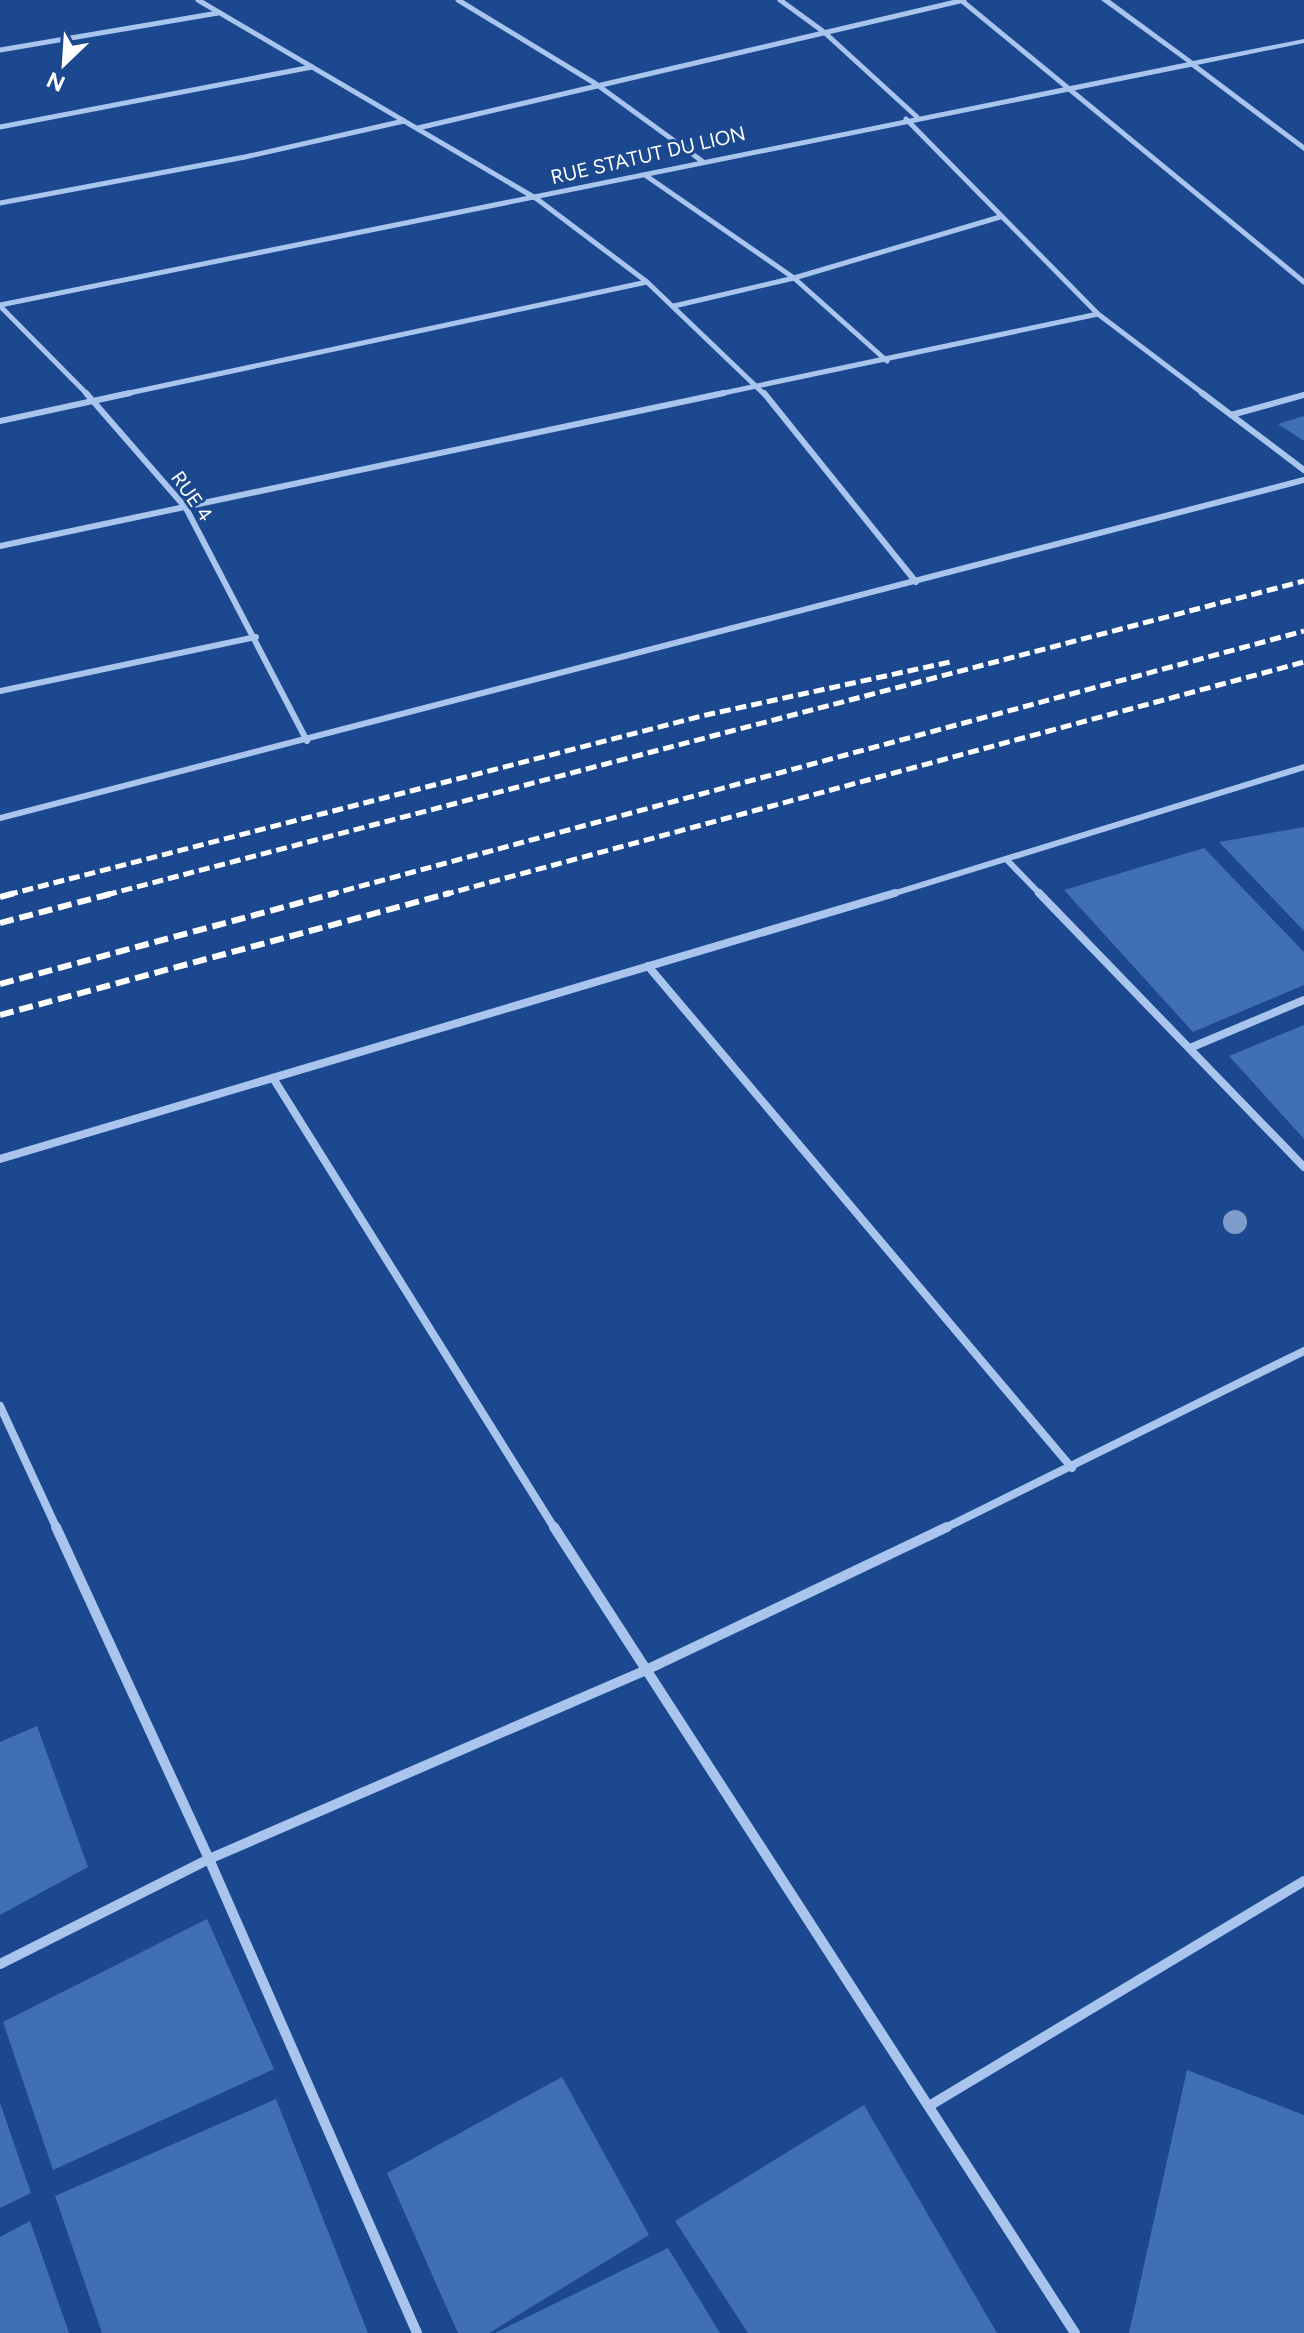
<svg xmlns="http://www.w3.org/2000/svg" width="1304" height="2333" font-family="Figtree,sans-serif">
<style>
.building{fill:#406fb5}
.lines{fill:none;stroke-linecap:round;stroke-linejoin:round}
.minor-far3{stroke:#a9c5ee;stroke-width:5}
.minor-far2{stroke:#a9c5ee;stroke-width:6}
.minor-far1{stroke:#a9c5ee;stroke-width:8}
.minor{stroke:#a9c5ee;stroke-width:10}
.tertiary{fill:#a9c5ee;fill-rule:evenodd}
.rail-far1{stroke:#fff;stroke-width:5;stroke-dasharray:11 5;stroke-linecap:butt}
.rail{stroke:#fff;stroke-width:6;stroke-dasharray:14 6;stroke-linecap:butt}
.tree{fill:#7e9cca}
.labels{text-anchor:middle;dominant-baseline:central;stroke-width:6;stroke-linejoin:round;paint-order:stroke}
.far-street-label{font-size:20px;fill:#fff;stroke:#1b488f}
</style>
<rect width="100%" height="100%" fill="#1b488f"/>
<g class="building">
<polygon points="1304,416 1304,441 1278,424"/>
<polygon points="1304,827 1304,931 1219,842"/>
<polygon points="1204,848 1304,952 1304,985 1193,1032 1064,890"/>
<polygon points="1304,1025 1304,1139 1229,1056"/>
<polygon points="37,1726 88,1867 0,1915 0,1742"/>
<polygon points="207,1919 274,2069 53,2170 3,2022"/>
<polygon points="1187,2070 1304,2115 1304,2333 1129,2333"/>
<polygon points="562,2077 649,2235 489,2333 458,2333 387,2173"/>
<polygon points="276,2099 368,2333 102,2333 55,2196"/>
<polygon points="0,2103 31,2193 0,2208"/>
<polygon points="864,2105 997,2333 748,2333 675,2221"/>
<polygon points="30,2221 69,2333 0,2333 0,2237"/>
<polygon points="668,2248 720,2333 495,2333"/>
</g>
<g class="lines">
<g class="minor-far3">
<polyline points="198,0 537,199 647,282 765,395"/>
<polyline points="458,0 596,84 702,161"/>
<polyline points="780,0 824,32 917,117"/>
<polyline points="961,0 1304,282"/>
<polyline points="0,50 218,13"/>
<polyline points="906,119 1098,314 1205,395"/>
<polyline points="0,127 312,67"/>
<polyline points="418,128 964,0"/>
<polyline points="645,175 794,278 887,361"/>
<polyline points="0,203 245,157 404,121"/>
<polyline points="0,305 1192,64 1304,148"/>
<polyline points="0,306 88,395"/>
<polyline points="674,306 794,278 1000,217"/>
<polyline points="120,395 647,282"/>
<polyline points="714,395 1098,314"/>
</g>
<g class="minor-far2">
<polyline points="86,393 186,508 307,741"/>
<polyline points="764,393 916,582"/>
<polyline points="1202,393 1304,470"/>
<polyline points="1231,415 1304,395"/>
<polyline points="0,421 130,393"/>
<polyline points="0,546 724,393"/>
<polyline points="0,691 256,637"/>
<polyline points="0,818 1304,480"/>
<polyline points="1007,860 1041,895"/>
<polyline points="889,895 1304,767"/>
</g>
<g class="minor-far1">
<polyline points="1039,893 1304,1167"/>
<polyline points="648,966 1072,1468"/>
<polyline points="1190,1048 1304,1000"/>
<polyline points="273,1078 555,1529"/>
<polyline points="0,1159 895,893"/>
<polyline points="0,1406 57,1529"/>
<polyline points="943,1529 1304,1351"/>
</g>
<g class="minor">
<polyline points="56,1527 209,1859 417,2333"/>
<polyline points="554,1527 1075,2333"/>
<polyline points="0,1964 209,1859 644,1671 947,1527"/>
<polyline points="929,2106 1304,1881"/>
</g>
<polygon class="tertiary" points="1101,0 1110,0 1193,61 1304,39 1304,43 1192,66"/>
<g class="rail-far1">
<polyline points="7,895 706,715 950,662"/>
<polyline points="106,895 1304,581"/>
<polyline points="328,895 1304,631"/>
<polyline points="443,895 1304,662"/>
</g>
<g class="rail">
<polyline points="0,897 15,893"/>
<polyline points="0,923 114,893"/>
<polyline points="0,984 336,893"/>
<polyline points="0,1015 450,893"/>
</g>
</g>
<circle class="tree" cx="1235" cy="1222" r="12"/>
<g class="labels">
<g class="far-street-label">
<text transform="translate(648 155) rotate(-13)">RUE STATUT DU LION</text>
<text transform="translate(192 496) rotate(55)">RUE 4</text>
</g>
</g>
<g transform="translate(64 64) rotate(205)" stroke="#1b488f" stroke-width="6" paint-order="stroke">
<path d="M0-6L14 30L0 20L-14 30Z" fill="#ffffff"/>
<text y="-12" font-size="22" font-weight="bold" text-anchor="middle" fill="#ffffff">N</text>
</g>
</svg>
